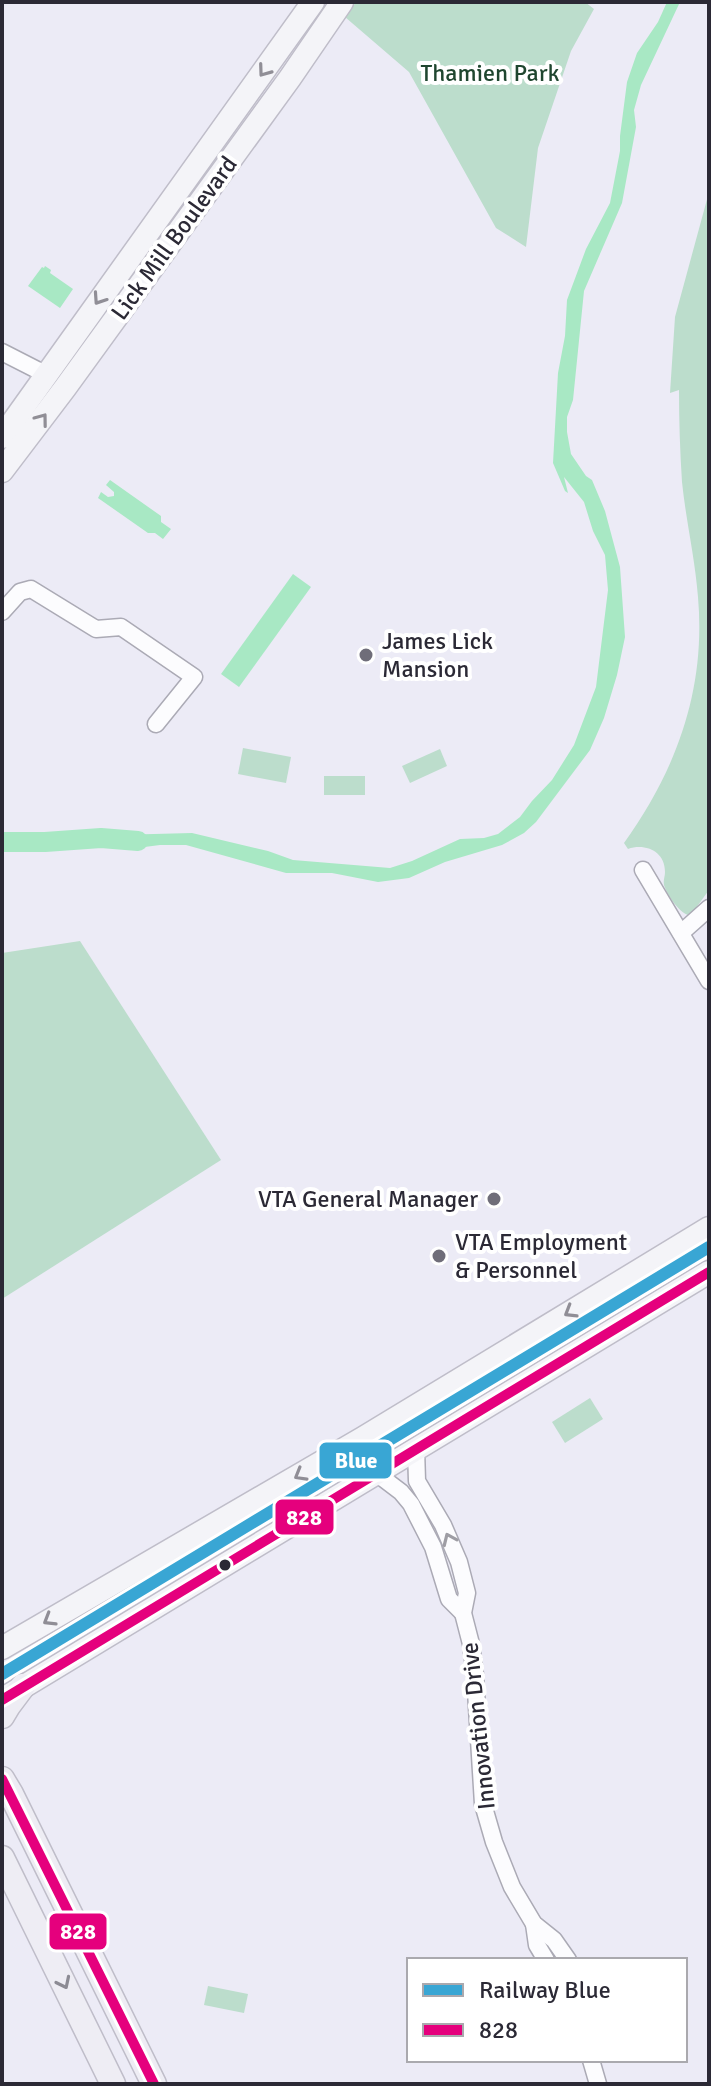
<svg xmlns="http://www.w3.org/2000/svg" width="711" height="2086" font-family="Signika,sans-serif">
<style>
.green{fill:#bcddcc}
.water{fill:#a8e8c4}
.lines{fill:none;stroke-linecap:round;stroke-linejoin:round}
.river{stroke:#a8e8c4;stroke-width:20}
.minor-casing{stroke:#abaab5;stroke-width:19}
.major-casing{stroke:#bfbdc9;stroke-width:25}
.highway-casing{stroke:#bfbdc9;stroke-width:27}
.minor{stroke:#fcfcfe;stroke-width:16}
.major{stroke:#f4f4f8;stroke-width:22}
.highway{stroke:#eeedf4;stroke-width:24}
.bus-1-casing{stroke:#fff;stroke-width:16}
.bus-1{stroke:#e5007d;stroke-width:10}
.rail-1-casing{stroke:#fff;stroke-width:18}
.rail-1{stroke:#39a6d4;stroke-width:12}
.oneway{stroke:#908e96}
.oneway2{stroke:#9e9da4}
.oneway3{stroke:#8c8b94}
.poi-dot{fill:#6f6d79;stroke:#fff;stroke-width:3}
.bus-dot{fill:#2b2935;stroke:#fff;stroke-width:3}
.labels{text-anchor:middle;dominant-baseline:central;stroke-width:8;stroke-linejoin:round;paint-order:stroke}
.park-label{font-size:24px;fill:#1f462f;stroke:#fff}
.street-label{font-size:24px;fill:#2b2935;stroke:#fff}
.poi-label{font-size:24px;fill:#2b2935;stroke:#fff;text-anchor:start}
.line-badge{stroke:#fff;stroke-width:3}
.badge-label{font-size:22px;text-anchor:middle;font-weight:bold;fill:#fff}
</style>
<rect width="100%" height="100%" fill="#ecebf6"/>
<g class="green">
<polygon points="356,2 585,2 594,9 571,51 538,148 526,247 496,228 409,72 345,17"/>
<path d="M709,192v698l-16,22 -5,3c-9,-3 -21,-20 -24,-30 -1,-5 1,-8 1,-13 0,-21 -20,-29 -37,-23l-4,-6c53,-74 82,-154 74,-246 -3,-39 -12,-76 -16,-115 -2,-30 -3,-61 -3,-92l-9,3 5,-76z"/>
<polygon points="243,748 291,757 286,783 238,774"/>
<polygon points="440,749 447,766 410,783 402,766"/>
<rect x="324" y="776" width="41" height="19"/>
<polygon points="80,941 221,1160 2,1299 2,953"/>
<polygon points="590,1398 603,1419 565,1443 552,1422"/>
<polygon points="208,1986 248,1994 244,2013 204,2005"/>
</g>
<g class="water">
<polygon points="667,2 680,2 641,85 634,110 636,127 622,203 584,291 573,400 567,417 567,432 571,454 586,476 592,480 605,511 620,567 625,637 617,675 604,718 590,750 536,822 524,833 502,845 445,862 409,878 378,882 332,873 286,873 186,845 160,845 129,849 112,842 115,835 192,833 268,851 293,860 390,868 412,861 460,839 484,838 498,834 520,817 532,801 552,780 574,745 596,687 608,590 605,555 593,531 584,502 564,477 568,493 565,491 553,463 558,373 565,336 567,300 586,249 610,203 620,151 620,136 627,82 637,53 658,22"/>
<polygon points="45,266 51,270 50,273 73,289 60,308 28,286 42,267 44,268"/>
<polygon points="110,480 161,516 161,522 171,529 163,539 155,533 148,533 98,498 101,492 108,497 114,496 114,492 106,485"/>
<polygon points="293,574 311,587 239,687 221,674"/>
</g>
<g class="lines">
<polyline class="river" points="2,842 45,842 101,838 138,841"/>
<g class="minor-casing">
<g id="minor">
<polyline points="2,352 47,375"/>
<polyline points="2,612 20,592 31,589 96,629 121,627 194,677 156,724"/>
<polyline points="643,870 709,981"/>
<polyline points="681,933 709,908"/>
<polyline points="416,1449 417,1481 443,1525 459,1562 467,1593 463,1613 471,1644 475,1675 483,1804 494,1842 512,1887 534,1924 554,1940 568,1960"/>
<polyline points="376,1473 401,1492 411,1504 433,1547 449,1599 463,1613"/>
<polyline points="534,1924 537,1945 546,1960"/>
<polyline points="591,2060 598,2084"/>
</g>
</g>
<g class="major-casing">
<g id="major">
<polyline points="2,437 313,2"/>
<polyline points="2,471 65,388 290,78 342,2"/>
<polyline points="2,1648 363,1438 709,1228"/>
<polyline points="8,1696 709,1272"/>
</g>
</g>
<g class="highway-casing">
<g id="highway">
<polyline points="2,1716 8,1706 23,1686"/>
<polyline points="2,1779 11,1794 154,2084"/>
<polyline points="2,1858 113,2084"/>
</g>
</g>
<use href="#minor" class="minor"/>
<use href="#major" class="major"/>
<use href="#highway" class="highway"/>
<g class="bus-1-casing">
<g id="bus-1">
<polyline points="2,1700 709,1272"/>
<polyline points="2,1779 154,2084"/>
</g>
</g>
<use href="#bus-1" class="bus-1"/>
<g class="rail-1-casing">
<polyline id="rail-1" points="2,1674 709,1247"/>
</g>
<use href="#rail-1" class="rail-1"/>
</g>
<defs><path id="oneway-chevron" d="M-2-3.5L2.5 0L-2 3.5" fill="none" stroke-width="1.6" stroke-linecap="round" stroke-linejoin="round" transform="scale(2)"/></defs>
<g class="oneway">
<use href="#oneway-chevron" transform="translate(264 71) rotate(126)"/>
<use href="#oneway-chevron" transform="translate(99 299) rotate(124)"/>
<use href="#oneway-chevron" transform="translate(42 419) rotate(-53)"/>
<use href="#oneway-chevron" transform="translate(570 1312) rotate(149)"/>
<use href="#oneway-chevron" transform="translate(300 1475) rotate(150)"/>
<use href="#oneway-chevron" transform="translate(49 1620) rotate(149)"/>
</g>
<use class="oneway2" href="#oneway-chevron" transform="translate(449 1539) rotate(-114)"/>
<use class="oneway3" href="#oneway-chevron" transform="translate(64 1983) rotate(64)"/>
<g class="poi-dot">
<circle cx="366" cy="655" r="8"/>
<circle cx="494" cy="1199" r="8"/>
<circle cx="439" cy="1256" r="8"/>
</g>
<circle class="bus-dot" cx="225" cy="1565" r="7"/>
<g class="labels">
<g class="park-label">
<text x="490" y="73">Thamien Park</text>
</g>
<g class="street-label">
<text transform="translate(174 238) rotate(-54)">Lick Mill Boulevard</text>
<text transform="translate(478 1726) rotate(-96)">Innovation Drive</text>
</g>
<g class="poi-label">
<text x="382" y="641">James Lick<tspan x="382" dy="28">Mansion</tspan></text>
<text x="478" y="1199" text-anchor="end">VTA General Manager</text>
<text x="455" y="1242">VTA Employment<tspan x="455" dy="28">&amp; Personnel</tspan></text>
</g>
</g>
<g class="line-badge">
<rect x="318" y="1441" width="75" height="39" rx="8" fill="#39a6d4"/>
<rect x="274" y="1498" width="61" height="38" rx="8" fill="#e5007d"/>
<rect x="48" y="1912" width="60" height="39" rx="8" fill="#e5007d"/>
</g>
<g class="badge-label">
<text x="356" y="1468">Blue</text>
<text x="304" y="1525">828</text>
<text x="78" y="1939">828</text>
</g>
<rect width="711" height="2086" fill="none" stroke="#2b2935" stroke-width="8"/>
<rect x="407" y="1958" width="280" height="104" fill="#ffffff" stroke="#aaa9ae" stroke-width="2"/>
<rect x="423" y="1984" width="40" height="12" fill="#39a6d4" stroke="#aaa9ae" stroke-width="2"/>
<text x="479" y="1998" font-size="24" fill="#2b2935">Railway Blue</text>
<rect x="423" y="2024" width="40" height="12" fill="#e5007d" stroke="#aaa9ae" stroke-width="2"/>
<text x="479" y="2038" font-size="24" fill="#2b2935">828</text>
</svg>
